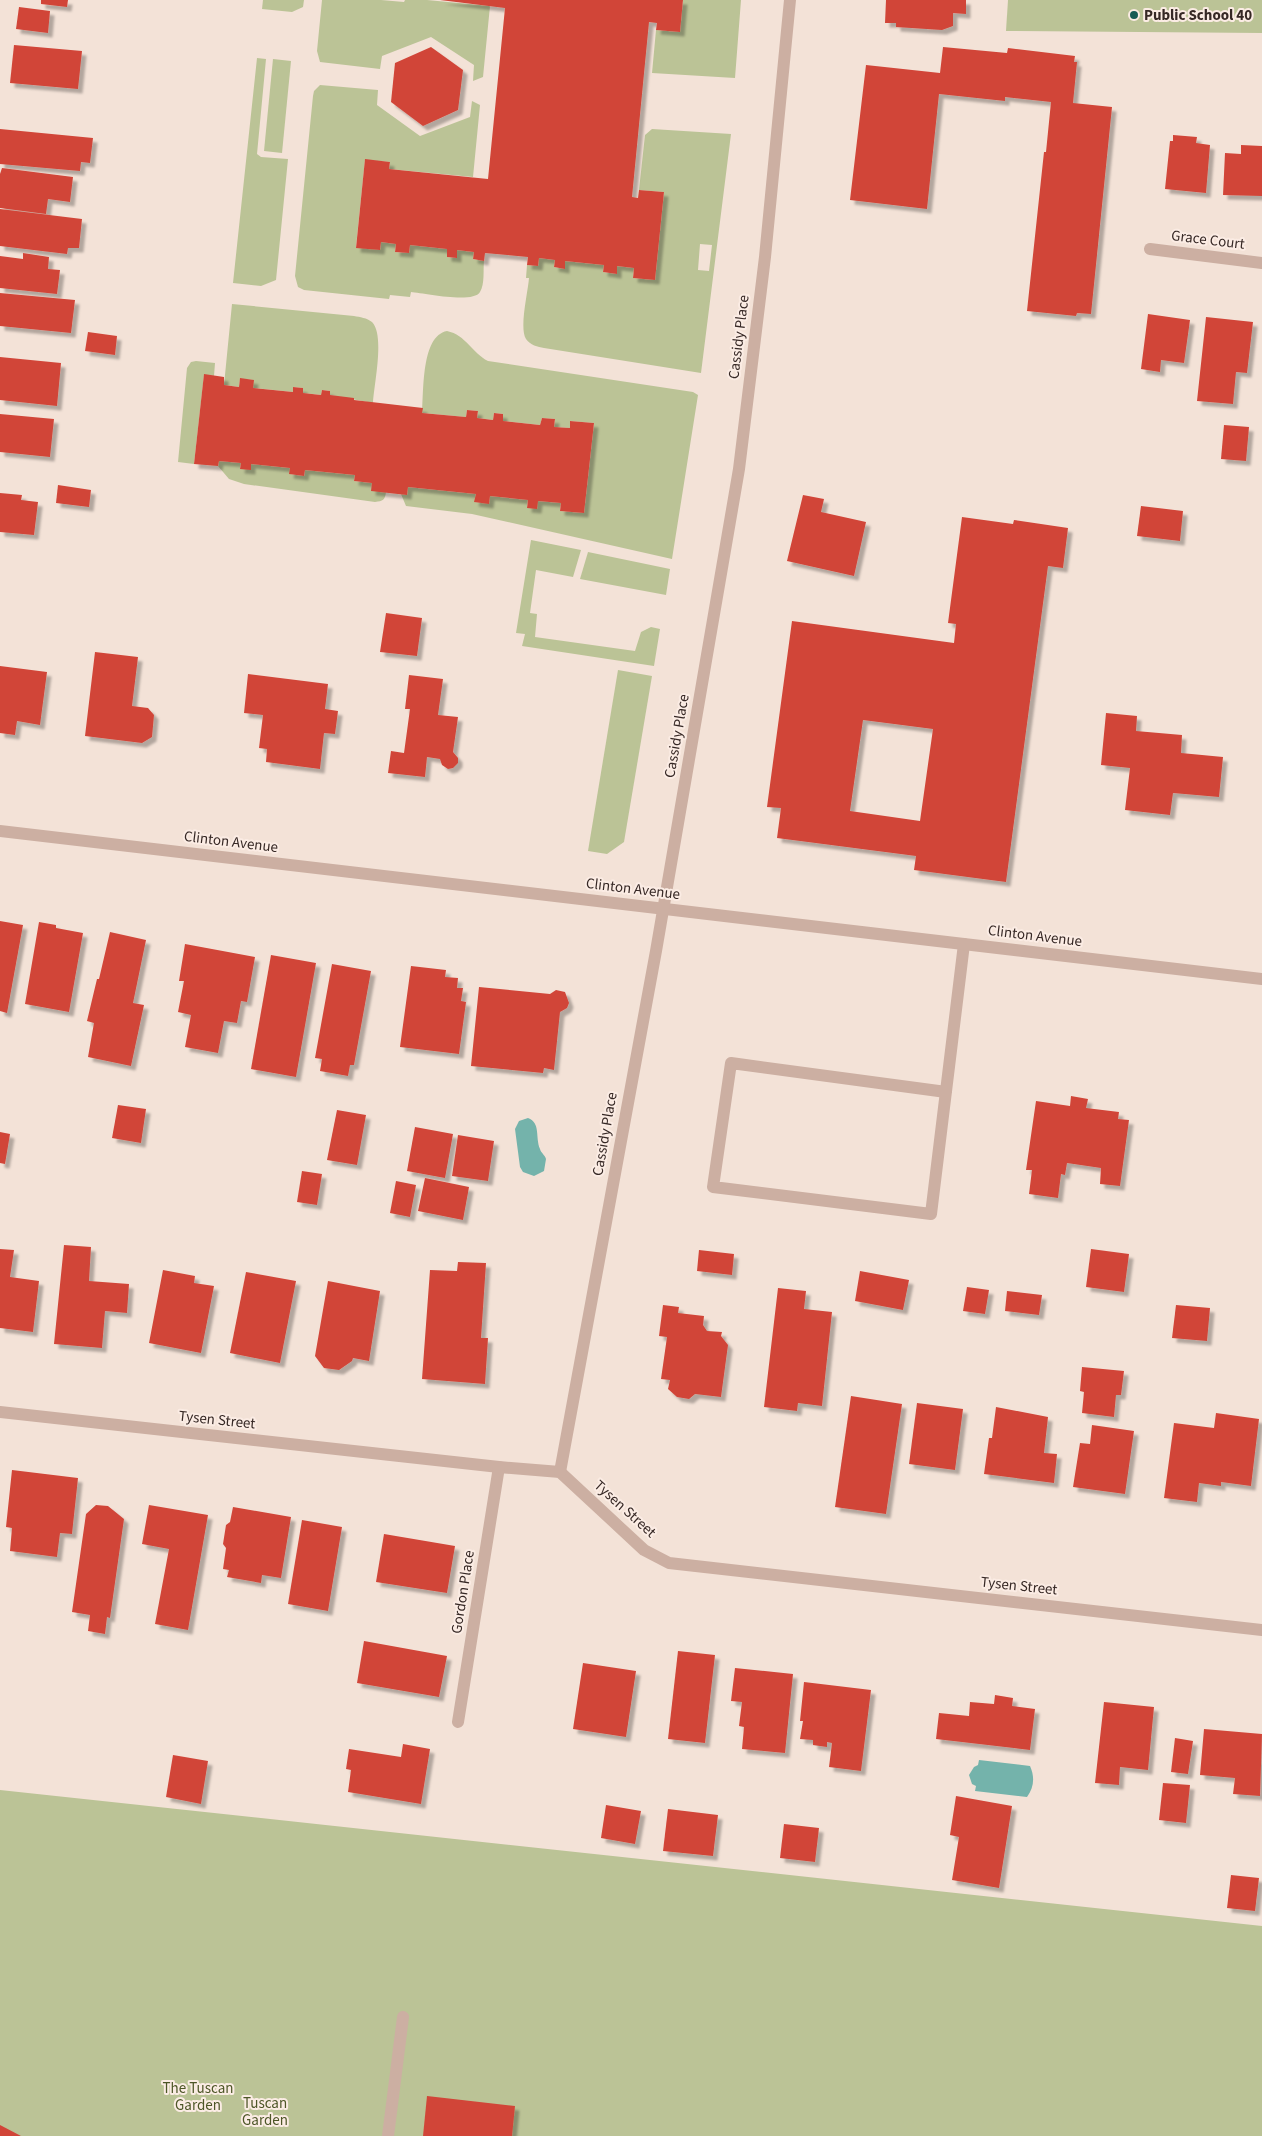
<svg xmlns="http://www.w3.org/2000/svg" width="1262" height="2136" font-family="'Source Sans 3',sans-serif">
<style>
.green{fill:#bbc396;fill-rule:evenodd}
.water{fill:#74b3ab}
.building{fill:#d14538;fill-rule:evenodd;filter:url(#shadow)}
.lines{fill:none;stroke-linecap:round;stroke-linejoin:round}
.lane{stroke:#ccafa2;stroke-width:12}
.street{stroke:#ccafa2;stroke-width:12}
.poi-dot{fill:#175b55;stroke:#fbece4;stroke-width:2}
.labels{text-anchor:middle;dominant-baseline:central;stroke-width:4;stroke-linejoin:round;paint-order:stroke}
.poi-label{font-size:15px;font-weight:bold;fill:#362825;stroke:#fbece4;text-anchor:start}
.street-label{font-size:15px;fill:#362825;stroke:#fbece4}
.park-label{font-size:15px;fill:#4d5627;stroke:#fbece4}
</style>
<defs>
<filter id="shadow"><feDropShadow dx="4.5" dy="4.5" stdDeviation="1" flood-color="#0004"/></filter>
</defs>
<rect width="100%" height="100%" fill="#f3e2d7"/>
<g class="green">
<polygon points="263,0 304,0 303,7 292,12 262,9"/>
<polygon points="322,0 381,0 404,2 405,0 427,0 490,6 483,77 473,81 474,65 431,37 382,56 380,69 320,62 317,51"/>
<polygon points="683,0 741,0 735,78 652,73 656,30 680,32"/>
<polygon points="1008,0 1262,0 1262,33 1006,31"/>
<polygon points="257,58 266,59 257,154 261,157 288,159 276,280 261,286 233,283"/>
<polygon points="273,59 291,61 282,153 264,151"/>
<path d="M320,85l58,5 -1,15 43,31 50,-19 2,-16 8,4 -7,72 -84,-8 1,-7 -25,-2 -9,87 24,3 1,-8 15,2 -1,8 14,1 1,-8 37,4v8l9,1 1,-8 17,2 -1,7 11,2c-1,9 1,23 -4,31 -7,12 -56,1 -69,0l-1,5 -20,-2 -1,4 -85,-9 -6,-3 -3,-11 18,-180 1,-5z"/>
<path d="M652,129l79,5 -30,239 -157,-25c-6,-1 -14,-3 -18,-9 -7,-11 2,-47 3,-61h-3l1,-13 11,1 1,-8 16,2 -1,7 11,2v-8l39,4 -1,7 14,2v-8l17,2 -1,10 22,2 9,-88 -25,-2 6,-55zM700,244l12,1 -3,26 -11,-1z"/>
<path d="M232,304l122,12c6,1 13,2 18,6 13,13 2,62 1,81l-43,-8v-4l-8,-1 -1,5 -18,-2v-5l-10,-1v5l-40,-4v-8l-13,-1 -1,8 -15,-2z"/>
<path d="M447,331c19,4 25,22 41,30l205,31 5,3 -26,164 -200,-45 -66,-8 -5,-12 6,1 1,-8 68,7 -1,8 14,1 1,-7 38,4 -1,8 11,-7 23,2 -1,8 24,2 10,-90 -24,-2v7l-16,-1 1,-8 -13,-1 -2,7 -37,-4v-7l-9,-1 -1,7 -16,-2 1,-7 -11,-1 -1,7 -44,-4c2,-22 -1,-77 25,-82z"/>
<polygon points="196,361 215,363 214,376 204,375 194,464 178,462 187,368 191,362"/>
<path d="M219,461l22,2 -1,6 11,-5 39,4v6l14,2 1,-6 50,5 -1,6 18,2 14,9c-1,8 -3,9 -11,10l-131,-18 -15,-5 -11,-13z"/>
<polygon points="531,540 581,550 573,577 536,570 530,613 537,614 535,637 635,651 641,632 651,627 660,629 654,666 522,646 525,634 516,633"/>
<polygon points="588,552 670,569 666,595 580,579"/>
<polygon points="618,670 652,676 624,842 607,854 588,851"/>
<polygon points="0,1790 1262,1926 1262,2136 0,2136"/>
</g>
<g class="water">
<path d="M528,1118c13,5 7,19 12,31 1,4 5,6 6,10l-2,12 -10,5 -11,-4 -3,-5 -5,-38 4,-8z"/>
<path d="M979,1760l51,6c5,11 4,22 -3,31l-52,-6 1,-5 -4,-2 -3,-9 5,-8 4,-2z"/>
</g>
<g class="building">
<polygon points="41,0 68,0 67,7 41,4"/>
<polygon points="440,0 683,0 680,32 656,30 657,23 649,22 632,197 638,198 639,190 664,192 655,280 633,278 634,268 617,266 617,274 603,272 604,265 565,261 565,269 554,267 555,260 539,258 538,266 527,265 528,257 485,253 484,261 473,259 474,252 457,250 457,258 447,257 447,249 410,245 409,253 395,252 396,244 381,242 380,250 356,248 365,159 390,162 389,169 488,179 505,8"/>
<polygon points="886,0 966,0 966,14 953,13 953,26 942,30 896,27 896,23 885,23"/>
<polygon points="19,7 50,11 48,33 16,29"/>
<polygon points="14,45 82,51 78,89 10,83"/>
<polygon points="431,47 463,70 458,110 423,126 391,102 395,63"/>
<polygon points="943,47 1007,53 1008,48 1075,56 1074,62 1077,62 1073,103 1112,107 1091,314 1077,313 1076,316 1027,311 1044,152 1046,152 1051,102 1005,97 1005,101 939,94 927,209 850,200 866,65 940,73"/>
<polygon points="0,129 93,138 90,163 81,162 80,171 0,164"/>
<polygon points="1173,135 1197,137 1196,143 1210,145 1206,193 1165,189 1170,141 1173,141"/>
<polygon points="1241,145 1262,146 1262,196 1223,195 1225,153 1241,154"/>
<polygon points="2,168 73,177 70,202 48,199 46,214 0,208 0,174"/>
<polygon points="0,209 82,219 79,248 68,248 67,254 0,246"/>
<polygon points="23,253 49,257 48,269 60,270 57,294 0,288 0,256 23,259"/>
<polygon points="0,293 75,300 71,333 0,326"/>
<polygon points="1148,314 1190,320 1184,363 1161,360 1160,372 1141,369"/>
<polygon points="1206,317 1253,322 1247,373 1236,372 1233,404 1197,401"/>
<polygon points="88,332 117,336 115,355 85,351"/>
<polygon points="0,357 61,363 57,406 0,400"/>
<polygon points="204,374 224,377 224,385 239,387 240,378 254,380 253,388 293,392 293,387 303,388 303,393 321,395 322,390 330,391 330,395 354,398 354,400 423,408 422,413 466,417 467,410 478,411 477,418 493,420 494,413 503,414 503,421 540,425 542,418 555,419 554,427 570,428 570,421 594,423 584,513 560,511 561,503 538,501 537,509 527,508 528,500 490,496 489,504 474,502 476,494 408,487 407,495 371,491 372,483 354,481 355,475 305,470 304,476 289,474 290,468 251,464 251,470 240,469 241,463 219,461 218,466 194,464"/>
<polygon points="0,414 54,419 50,457 0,452"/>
<polygon points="1224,425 1249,427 1246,461 1221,459"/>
<polygon points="58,485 91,490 89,507 56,503"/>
<polygon points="0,493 22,495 21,500 38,502 34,535 0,532"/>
<polygon points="803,495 824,499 821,512 866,522 854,576 787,561"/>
<polygon points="1141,506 1183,511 1180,541 1137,536"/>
<path d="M962,517l51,7 1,-4 54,8 -5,40 -15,-2 -42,316 -92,-12 2,-14 -139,-18 4,-30 -14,-1 25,-186 162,22 2,-19 -8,-1zM863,720l70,9 -13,92 -70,-10z"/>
<polygon points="386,613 422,618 417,656 380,652"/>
<polygon points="95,652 138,657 132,706 148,708 154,715 152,737 142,743 85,736"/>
<polygon points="0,666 47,672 40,725 17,721 15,735 0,733"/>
<polygon points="248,674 328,684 325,709 338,711 335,734 324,733 320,769 266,762 267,749 259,748 263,715 244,713"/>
<polygon points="409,675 443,679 438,715 458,717 453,752 458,758 458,763 453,768 448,769 442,765 440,759 427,757 425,777 388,773 391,751 404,753 410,709 405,709"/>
<polygon points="1106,713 1137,716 1136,731 1182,735 1181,753 1223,757 1219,797 1173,793 1170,815 1125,810 1130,768 1101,765"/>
<polygon points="0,921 23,925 7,1013 0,1011"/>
<polygon points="39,922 56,925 56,928 83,933 69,1012 25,1004"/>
<polygon points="110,932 146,940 133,1003 144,1005 131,1066 88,1057 94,1023 87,1021 97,979 99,979"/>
<polygon points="185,944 255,957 247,1002 241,1001 237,1023 224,1021 218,1053 185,1047 191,1015 178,1012 184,981 179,981"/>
<polygon points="271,955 316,963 296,1077 251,1069"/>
<polygon points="332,964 371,971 354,1065 350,1065 348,1076 320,1071 322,1059 315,1058"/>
<polygon points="411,966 446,970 445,977 458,978 457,988 463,988 461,1001 466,1002 459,1054 400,1047"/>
<polygon points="479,987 550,994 556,990 565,992 569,1003 567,1008 560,1012 554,1070 544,1068 543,1073 471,1066"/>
<polygon points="1071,1096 1088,1099 1086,1108 1119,1112 1118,1119 1129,1120 1120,1186 1100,1184 1101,1168 1067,1163 1065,1175 1061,1174 1058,1198 1029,1194 1032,1170 1026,1170 1036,1101 1070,1106"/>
<polygon points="118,1105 146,1109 141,1143 112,1138"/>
<polygon points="337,1110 366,1115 357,1165 327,1160"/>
<polygon points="415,1127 453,1134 445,1178 407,1171"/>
<polygon points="0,1132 10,1134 5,1164 0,1163"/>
<polygon points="458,1135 494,1141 488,1181 452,1176"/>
<polygon points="302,1171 322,1174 317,1205 297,1202"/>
<polygon points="425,1178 469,1187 463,1220 418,1211"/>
<polygon points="396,1181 416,1185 410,1217 390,1213"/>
<polygon points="64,1245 91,1247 89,1281 129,1284 127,1313 105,1311 102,1348 54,1344"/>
<polygon points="0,1249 14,1250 10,1277 39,1281 33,1332 0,1328"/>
<polygon points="1091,1249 1129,1254 1124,1292 1086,1287"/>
<polygon points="699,1250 734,1254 732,1275 697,1271"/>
<polygon points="458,1262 486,1263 481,1338 488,1338 485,1384 422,1379 430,1270 457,1271"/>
<polygon points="163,1270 195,1276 194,1283 214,1286 201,1353 149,1343"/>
<polygon points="860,1271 909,1280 903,1310 855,1301"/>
<polygon points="246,1272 296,1281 280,1363 230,1353"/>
<polygon points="328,1281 380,1291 369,1361 353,1358 352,1361 339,1370 324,1368 315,1356"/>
<polygon points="967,1287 989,1290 985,1314 963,1311"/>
<polygon points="778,1288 806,1291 804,1309 832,1312 822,1406 798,1403 797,1411 764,1407"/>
<polygon points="1007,1291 1042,1295 1039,1315 1005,1311"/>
<polygon points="663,1305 679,1307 678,1313 704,1316 703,1325 707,1331 722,1332 721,1336 728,1345 721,1397 695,1394 689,1399 677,1397 668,1389 670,1380 661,1379 667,1337 659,1336"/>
<polygon points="1176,1305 1210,1308 1207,1341 1172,1338"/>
<polygon points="1082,1367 1124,1371 1121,1395 1116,1395 1114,1417 1082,1413 1084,1392 1080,1391"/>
<polygon points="851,1396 902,1404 886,1514 835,1507"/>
<polygon points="917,1403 963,1409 955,1470 909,1464"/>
<polygon points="996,1407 1048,1417 1044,1453 1057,1454 1054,1483 984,1474 989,1438 992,1438"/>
<polygon points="1216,1413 1259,1419 1251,1486 1221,1482 1221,1486 1199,1483 1197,1502 1164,1498 1174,1423 1214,1428"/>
<polygon points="1092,1425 1134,1431 1125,1494 1073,1487 1080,1443 1090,1444"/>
<polygon points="12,1470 78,1478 72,1534 60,1533 57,1557 10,1551 12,1528 6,1527"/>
<polygon points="96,1505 108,1506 124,1519 110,1618 107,1617 105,1634 88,1631 90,1615 72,1612 86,1514"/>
<polygon points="149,1505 208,1515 188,1630 155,1624 169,1549 142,1544"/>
<polygon points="233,1507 291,1517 281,1578 262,1575 261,1583 227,1577 229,1570 223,1569 226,1548 223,1544 226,1525 230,1522"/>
<polygon points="302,1520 342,1527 328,1611 288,1604"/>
<polygon points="384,1534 455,1546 447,1593 376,1582"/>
<polygon points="364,1641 447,1656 439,1697 357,1683"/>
<polygon points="678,1651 715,1655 705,1743 668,1739"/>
<polygon points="583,1663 636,1671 626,1737 573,1729"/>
<polygon points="735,1668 793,1674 785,1753 742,1749 744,1727 739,1726 742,1702 731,1701"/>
<polygon points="804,1682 871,1690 861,1771 829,1767 832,1743 827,1742 827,1747 813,1745 813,1740 800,1739 803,1721 800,1721"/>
<polygon points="995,1695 1013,1698 1012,1706 1035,1709 1030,1750 936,1739 939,1713 969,1716 970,1702 994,1704"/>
<polygon points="1104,1702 1154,1707 1148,1770 1120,1767 1119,1785 1095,1783"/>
<polygon points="1204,1729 1262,1734 1260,1796 1233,1794 1235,1778 1200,1775"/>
<polygon points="1175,1738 1193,1741 1188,1774 1171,1772"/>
<polygon points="403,1744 430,1749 421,1804 348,1792 351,1770 346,1769 349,1749 401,1757"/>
<polygon points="173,1755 208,1761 201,1804 166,1797"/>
<polygon points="1163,1783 1190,1785 1186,1823 1159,1820"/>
<polygon points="956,1796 1012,1806 999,1888 952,1880 959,1837 950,1835"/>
<polygon points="606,1805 641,1811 635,1844 601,1838"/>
<polygon points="668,1809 718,1815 713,1856 663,1851"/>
<polygon points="784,1824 819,1828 815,1862 780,1858"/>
<polygon points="1231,1875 1259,1878 1255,1911 1227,1908"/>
<polygon points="427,2096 515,2106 512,2136 423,2136"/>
<polygon points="0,2125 21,2136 0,2136"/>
</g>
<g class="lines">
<g class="lane">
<polyline points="946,1092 731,1063 713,1187 931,1214 964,944"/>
<polyline points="388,2136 403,2017"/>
</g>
<g class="street">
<polyline points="1150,249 1262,263"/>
<polyline points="0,831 1262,979"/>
<polyline points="0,1412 499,1467 560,1472 644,1550 669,1563 1262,1630"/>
<polyline points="560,1472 656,951 739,469 765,257 790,0"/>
<polyline points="458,1722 499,1467"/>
</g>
</g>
<circle class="poi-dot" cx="1134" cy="15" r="5"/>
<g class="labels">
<g class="poi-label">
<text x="1144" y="15">Public School 40</text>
</g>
<g class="street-label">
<text transform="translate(1208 240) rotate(7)">Grace Court</text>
<text transform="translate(739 337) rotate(-83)">Cassidy Place</text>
<text transform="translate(677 736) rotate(-80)">Cassidy Place</text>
<text transform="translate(231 842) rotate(7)">Clinton Avenue</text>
<text transform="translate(633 889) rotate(7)">Clinton Avenue</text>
<text transform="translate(1035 936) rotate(7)">Clinton Avenue</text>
<text transform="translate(605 1134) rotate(-80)">Cassidy Place</text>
<text transform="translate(217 1420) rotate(6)">Tysen Street</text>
<text transform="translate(625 1509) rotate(42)">Tysen Street</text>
<text transform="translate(1019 1586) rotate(6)">Tysen Street</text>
<text transform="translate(463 1592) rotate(-81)">Gordon Place</text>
</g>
<g class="park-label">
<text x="198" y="2088">The Tuscan<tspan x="198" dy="17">Garden</tspan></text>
<text x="265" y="2103">Tuscan<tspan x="265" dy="17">Garden</tspan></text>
</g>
</g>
</svg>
